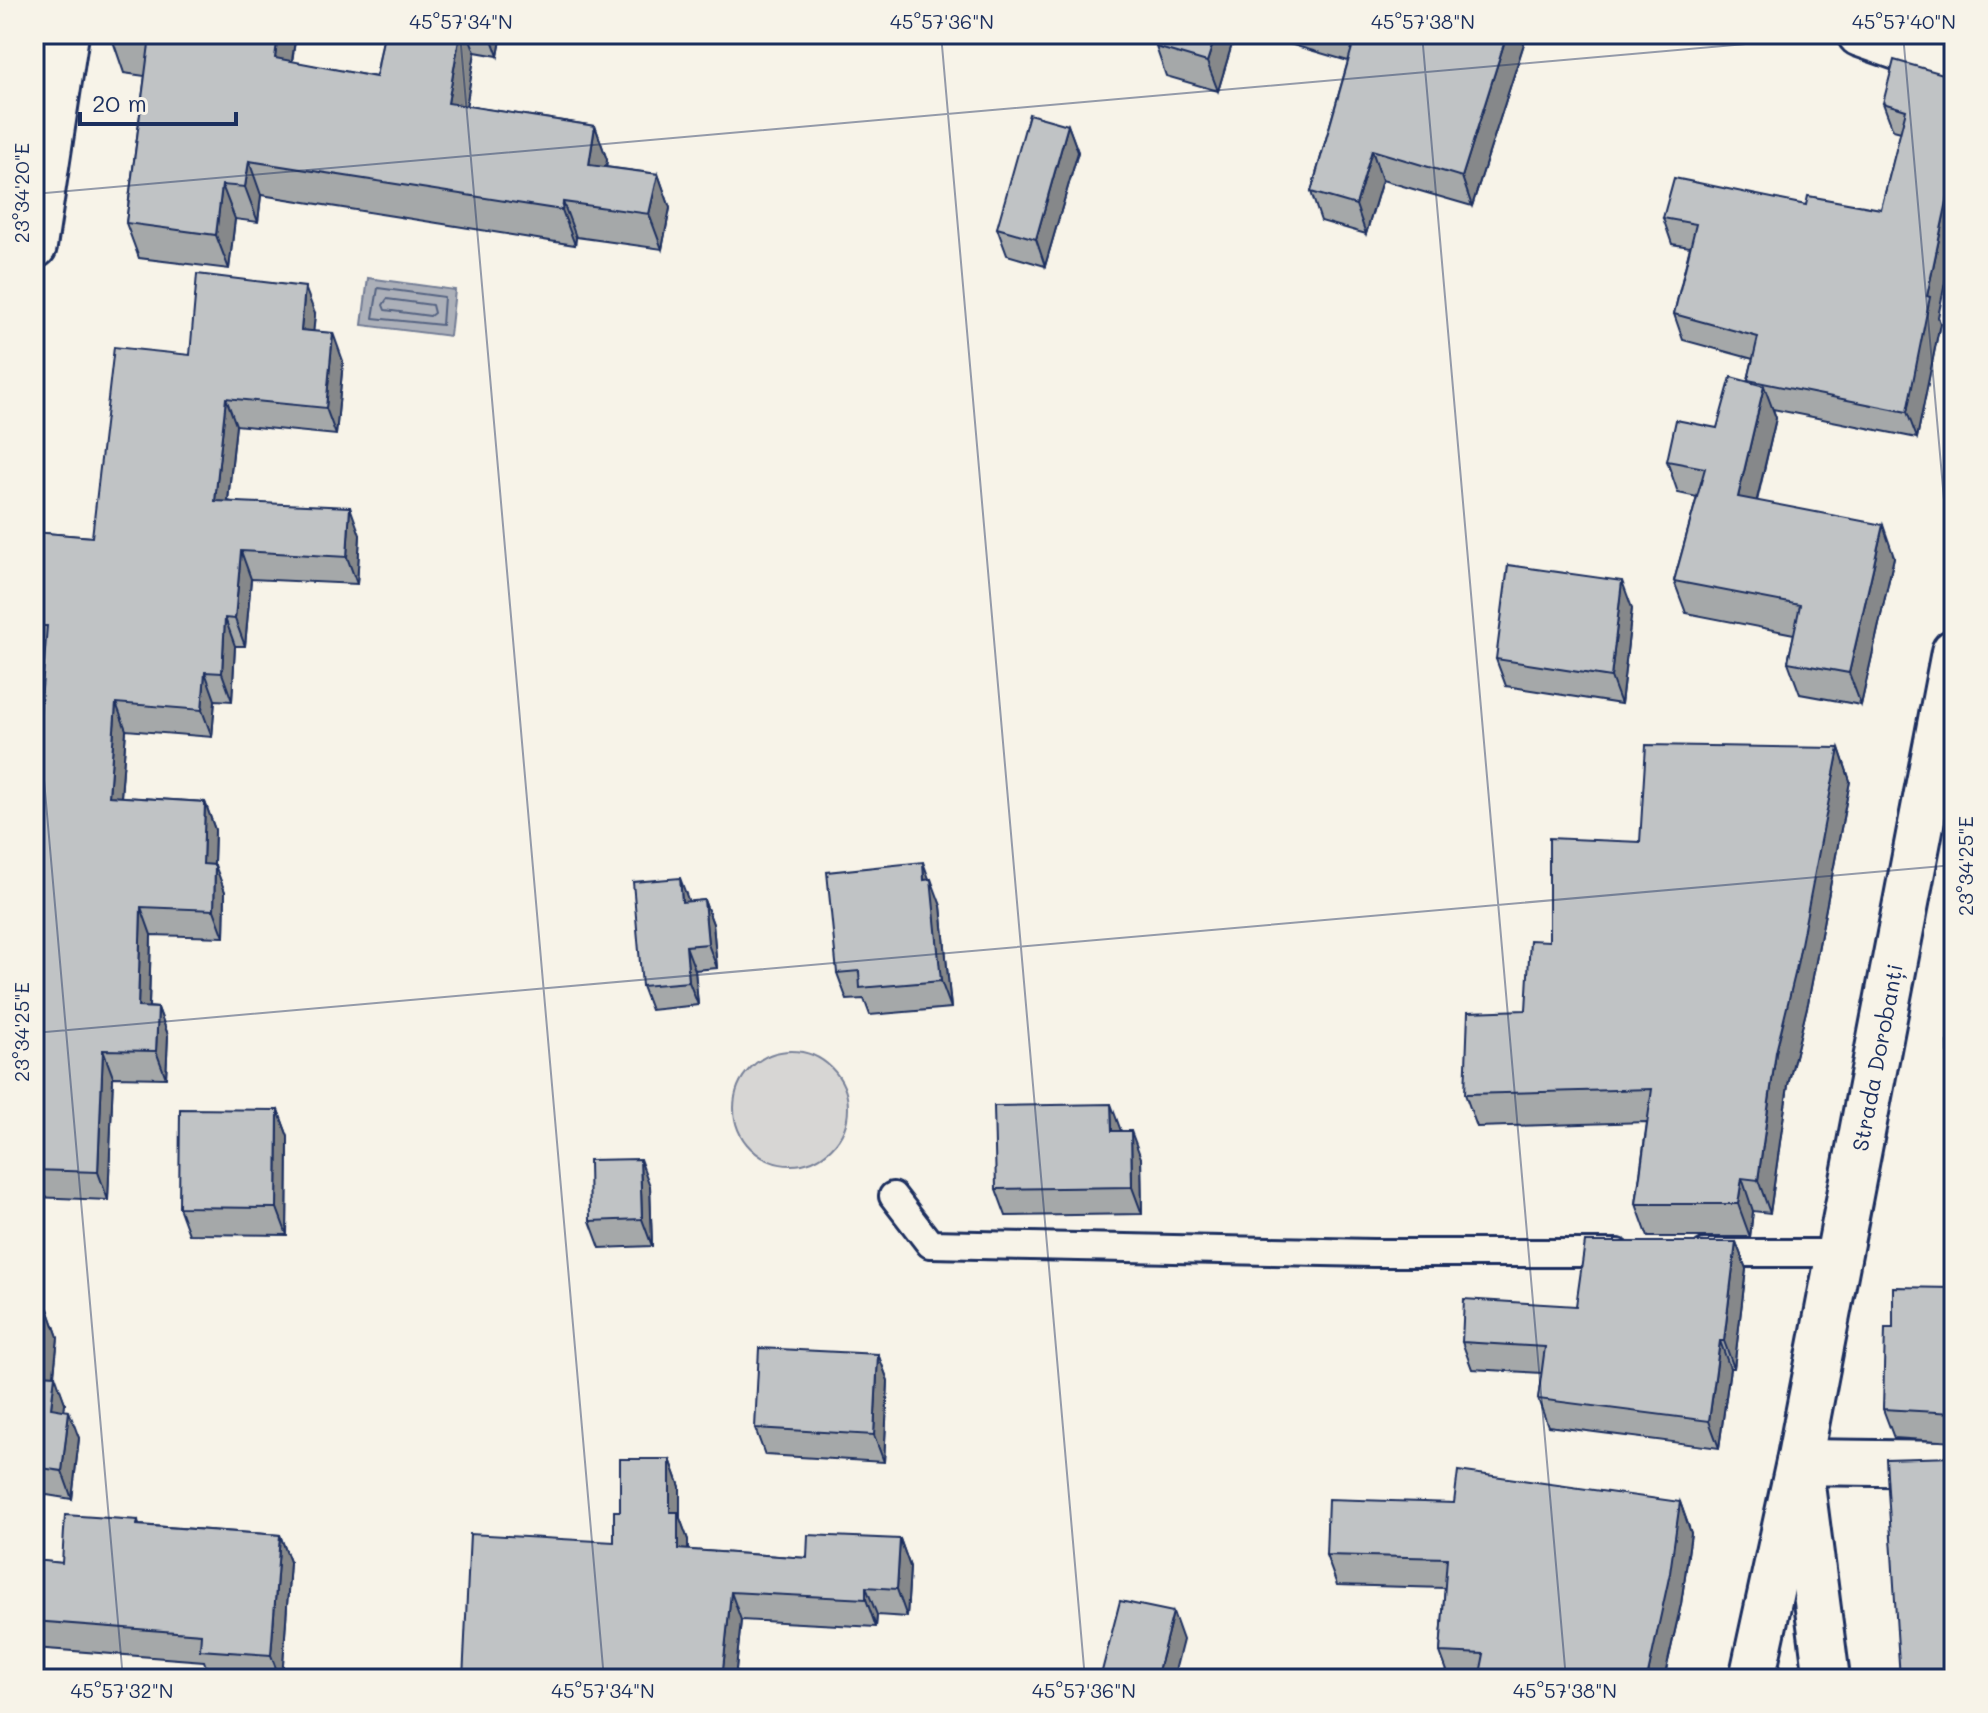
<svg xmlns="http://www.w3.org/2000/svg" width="1988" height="1713" font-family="Mali,sans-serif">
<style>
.green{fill:#d7d6d4;stroke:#798299;stroke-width:2}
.water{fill:#acb0b9;stroke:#727c95;stroke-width:2}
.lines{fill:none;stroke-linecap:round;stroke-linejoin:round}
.shore{stroke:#556382;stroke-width:2}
.lane-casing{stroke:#1b2f5e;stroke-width:32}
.street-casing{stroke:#1b2f5e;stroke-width:50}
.lane{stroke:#f7f3e8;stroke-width:26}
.street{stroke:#f7f3e8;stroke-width:44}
.wall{fill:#a5a8a9;stroke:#1b2f5e;stroke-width:2}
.shaded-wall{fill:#86888a;stroke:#1b2f5e;stroke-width:2}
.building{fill:#c0c3c5;stroke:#1b2f5e;stroke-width:2}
.ticks{fill:none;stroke:#1b2f5e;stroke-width:2;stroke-opacity:0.45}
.labels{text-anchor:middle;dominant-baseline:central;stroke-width:6;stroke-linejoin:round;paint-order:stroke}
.street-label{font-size:22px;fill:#1b2f5e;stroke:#f7f3e8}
.neatline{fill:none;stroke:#1b2f5e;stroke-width:3}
.ticks-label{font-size:20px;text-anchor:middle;fill:#1b2f5e}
</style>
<rect width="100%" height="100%" fill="#f7f3e8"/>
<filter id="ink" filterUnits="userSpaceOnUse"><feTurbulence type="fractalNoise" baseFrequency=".0125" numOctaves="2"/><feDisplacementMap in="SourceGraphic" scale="16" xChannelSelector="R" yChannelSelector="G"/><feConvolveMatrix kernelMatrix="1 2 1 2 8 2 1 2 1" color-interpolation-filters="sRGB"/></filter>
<g filter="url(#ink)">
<circle class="green" cx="791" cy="1108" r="57"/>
<polygon class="water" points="368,278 455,290 450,336 362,325"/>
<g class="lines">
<g class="shore">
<polygon points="378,288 444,297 442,325 373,318"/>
<polygon points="387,299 432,305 434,313 430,316 385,310 383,305"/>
</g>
<g class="lane-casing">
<g id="lane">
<polyline points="893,1196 930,1244 1373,1253 1618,1253"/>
<polyline points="1705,1253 1838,1253"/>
</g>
</g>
<g class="street-casing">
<g id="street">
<polyline points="1860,34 1954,67"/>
<polyline points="34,246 66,34"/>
<path id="s1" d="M1752,1679l47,-217 155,-810"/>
<polyline points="1827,1679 1799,1462 1954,1464"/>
</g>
</g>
<use href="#lane" class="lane"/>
<use href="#street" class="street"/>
</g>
<g class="wall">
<polygon points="112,34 296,34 292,62 376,77 384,34 502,34 498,56 475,52 466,106 595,126 607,160 606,167 658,174 670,208 662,249 576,237 575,245 261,195 258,222 235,219 229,269 139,258 126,223 145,76 124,73 112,38"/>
<polygon points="1159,34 1235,34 1218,91 1166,76 1156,47"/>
<polygon points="1255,34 1527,34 1472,206 1382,180 1366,234 1321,221 1311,192 1348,61"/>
<polygon points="1954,77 1938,317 1940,323 1917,438 1773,409 1776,418 1757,501 1894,557 1861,705 1800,694 1788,662 1794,634 1686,613 1674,581 1697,497 1678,493 1667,461 1717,428 1749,382 1748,380 1753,359 1683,340 1674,314 1690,247 1672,244 1663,218 1806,205 1881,209 1901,132 1893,130 1883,103"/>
<polygon points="1068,125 1078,152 1045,266 1007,255 997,228"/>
<polygon points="315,314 313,331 343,361 336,435 236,425 228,501 360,535 357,584 251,579 245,646 235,646 232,701 215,700 212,737 126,730 121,797 205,802 215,830 214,865 225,892 224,937 151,935 149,1007 158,1008 168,1035 166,1078 113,1077 108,1200 34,1197 34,790 45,653 34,652 34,532 92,537 190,355"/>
<polygon points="1632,608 1621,704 1506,686 1496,659"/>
<polygon points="1839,748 1850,781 1808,1003 1788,1085 1770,1213 1753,1211 1750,1237 1648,1237 1636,1204 1647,1122 1477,1127 1465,1094 1526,1010 1549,941 1640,842"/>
<polygon points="929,879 941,906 951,1008 870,1015 864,999 847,1000 837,973"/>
<polygon points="704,900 713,924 717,968 695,970 698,1005 651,1010 642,986 689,902"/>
<polygon points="278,1110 288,1137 287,1235 189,1234 179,1207"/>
<polygon points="1121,1131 1141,1158 1142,1214 1006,1216 996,1189"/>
<polygon points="650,1186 652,1246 600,1248 590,1221"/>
<polygon points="1736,1242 1746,1269 1734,1368 1730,1368 1719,1448 1548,1426 1538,1399 1542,1373 1472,1369 1462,1342 1576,1306"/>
<polygon points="1954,1288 1954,1442 1894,1438 1883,1409 1893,1328"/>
<polygon points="34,1308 48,1309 58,1337 54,1375 65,1403 64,1410 79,1438 72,1499 34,1493"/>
<polygon points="878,1354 888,1381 884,1462 765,1455 755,1428"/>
<polygon points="670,1459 680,1487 680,1519 688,1540 688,1550 807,1558 900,1539 910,1567 907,1617 877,1615 876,1627 741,1620 735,1679 463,1679 614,1542 620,1511"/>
<polygon points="1680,1502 1691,1533 1681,1604 1664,1679 1450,1679 1440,1652 1445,1588 1337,1585 1326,1555 1454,1503"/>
<polygon points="138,1520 139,1525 280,1535 290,1562 282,1679 233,1679 210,1678 204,1661 34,1648 34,1560 62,1563"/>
</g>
<g class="shaded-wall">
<polygon points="278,34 296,34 287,93 275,58"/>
<polygon points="460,34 468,34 475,52 461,138 448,103"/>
<polygon points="490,34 502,34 498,56"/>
<polygon points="1216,34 1235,34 1218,91 1207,62"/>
<polygon points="1507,34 1527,34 1472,206 1462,177"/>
<polygon points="1068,125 1078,152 1045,266 1036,239"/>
<polygon points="595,126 607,160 601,199 589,165"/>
<polygon points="1372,150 1382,180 1366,234 1356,205"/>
<polygon points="249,161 261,195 258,222 245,187"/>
<polygon points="1954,168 1954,239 1938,317 1940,323 1917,438 1907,412 1927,296"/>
<polygon points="658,174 670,208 662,249 649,214"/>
<polygon points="222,185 235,219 229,269 216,235"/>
<polygon points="563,202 576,237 575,245 562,210"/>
<polygon points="305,287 315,314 311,357 301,330"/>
<polygon points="333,333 343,361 336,435 326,408"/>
<polygon points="1764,386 1776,418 1750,529 1738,497"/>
<polygon points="226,398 236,425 225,528 215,501"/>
<polygon points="350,507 360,535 357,584 347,557"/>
<polygon points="1883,525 1894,557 1861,705 1849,673"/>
<polygon points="241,551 251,579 245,646 235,619"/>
<polygon points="1622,581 1632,608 1621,704 1611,677"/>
<polygon points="225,618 235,646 232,701 222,673"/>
<polygon points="205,672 215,700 212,737 202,710"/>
<polygon points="116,703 126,730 119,823 109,796"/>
<polygon points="1839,748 1850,781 1808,1003 1788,1085 1770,1213 1758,1180 1776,1052"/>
<polygon points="205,802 215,830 213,891 203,864"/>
<polygon points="923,862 932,887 931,879 941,906 951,1008 941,981 924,880"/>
<polygon points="215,865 225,892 224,937 214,910"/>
<polygon points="680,878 689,902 682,902"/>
<polygon points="704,900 713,924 717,968 708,944"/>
<polygon points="141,907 151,935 148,1035 138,1007"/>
<polygon points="686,946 695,970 698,1005 689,982"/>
<polygon points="158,1008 168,1035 166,1078 156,1051"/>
<polygon points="103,1050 113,1077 108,1200 98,1172"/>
<polygon points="1111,1104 1121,1131 1112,1131"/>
<polygon points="278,1110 288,1137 287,1235 277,1208"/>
<polygon points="1131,1131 1141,1158 1142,1214 1132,1187"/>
<polygon points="640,1159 650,1186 652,1246 642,1219"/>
<polygon points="1742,1178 1753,1211 1750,1237 1738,1204"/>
<polygon points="1736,1242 1746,1269 1734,1368 1724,1341"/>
<polygon points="48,1309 58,1337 51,1401 41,1374"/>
<polygon points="1720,1341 1730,1368 1719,1448 1709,1421"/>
<polygon points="878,1354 888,1381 884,1462 874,1435"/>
<polygon points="55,1375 65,1403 61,1436 51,1408"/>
<polygon points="69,1411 79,1438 72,1499 62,1471"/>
<polygon points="670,1459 680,1487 680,1518 688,1540 688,1577 678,1549 670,1512"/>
<polygon points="1680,1502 1691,1533 1681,1604 1664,1679 1647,1679"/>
<polygon points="280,1535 290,1562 282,1679 280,1679 271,1655"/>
<polygon points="900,1539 910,1567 907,1617 897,1589"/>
<polygon points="866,1587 877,1615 876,1627 866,1599"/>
<polygon points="731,1592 741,1620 735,1679 722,1679"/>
<polygon points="1173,1612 1183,1640 1173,1679 1156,1679"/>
</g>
<g class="building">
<polygon points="112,34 278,34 275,58 376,77 384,34 460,34 448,103 595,126 589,165 658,174 649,214 563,202 562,210 249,161 245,187 222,185 216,235 126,223 149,44 112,38"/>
<polygon points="1159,34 1216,34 1207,62 1156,47"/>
<polygon points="1344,34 1507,34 1462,177 1372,150 1356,205 1311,192 1355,37"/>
<polygon points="1894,60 1954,77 1954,168 1927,296 1930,297 1907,412 1748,380 1758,337 1674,314 1696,224 1663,218 1674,178 1806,205 1808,196 1881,209 1906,110 1883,103"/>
<polygon points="1029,114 1068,125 1036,239 997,228"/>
<polygon points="197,274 305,287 301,330 333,333 326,408 226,398 215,501 350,507 347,557 241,551 235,619 225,618 222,673 205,672 202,710 116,703 109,796 205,802 203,864 215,865 214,910 141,907 138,1007 158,1008 156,1051 103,1050 98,1172 34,1170 34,790 47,626 34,626 34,532 92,537 114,347 190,355"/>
<polygon points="1731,377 1764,386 1738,497 1883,525 1849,673 1788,662 1800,605 1674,581 1705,468 1667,461 1676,420 1717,428"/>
<polygon points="1508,565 1622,581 1611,677 1496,659"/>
<polygon points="1646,745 1839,748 1796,970 1776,1052 1758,1180 1742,1178 1738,1204 1636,1204 1652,1089 1465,1094 1468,1012 1526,1010 1530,940 1549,941 1549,838 1640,842"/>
<polygon points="923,862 924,880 931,879 941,981 860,988 859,971 837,973 827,872"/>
<polygon points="680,878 682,902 704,900 708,944 686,946 689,982 642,986 633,882"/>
<polygon points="1948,1039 1954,1039 1954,1170 1951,1170"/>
<polygon points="1111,1104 1112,1131 1131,1131 1132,1187 996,1189 994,1106"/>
<polygon points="180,1109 278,1110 277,1208 179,1207"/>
<polygon points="640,1159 642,1219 590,1221 589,1160"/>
<polygon points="1585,1242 1736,1242 1724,1341 1720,1341 1709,1421 1538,1399 1545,1347 1462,1342 1464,1299 1576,1306"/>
<polygon points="1893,1287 1954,1288 1954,1413 1883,1409 1885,1328 1893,1328"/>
<polygon points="34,1308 48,1309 41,1374 55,1375 51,1408 69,1411 62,1471 34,1467"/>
<polygon points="759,1348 878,1354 874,1435 755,1428"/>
<polygon points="1954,1457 1954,1679 1900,1679 1886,1459"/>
<polygon points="620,1459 670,1459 670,1512 678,1512 678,1549 807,1558 808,1535 900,1539 897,1589 866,1587 866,1599 731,1592 722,1679 463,1679 470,1534 614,1542 614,1511 620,1511"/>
<polygon points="1458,1471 1680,1502 1670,1573 1647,1679 1479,1679 1484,1654 1440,1652 1447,1558 1326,1555 1328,1499 1454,1503"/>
<polygon points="65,1515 138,1520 137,1525 280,1535 271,1655 200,1650 201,1634 34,1621 34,1560 62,1563"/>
<polygon points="1120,1601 1173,1612 1156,1679 1100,1679"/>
</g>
</g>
<path class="ticks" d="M460,34l144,1645M941,34l144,1645M1422,34l144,1645M1903,34l51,579M34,194l1827,-160M34,666l89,1013M34,1033l1920,-168"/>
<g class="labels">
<g class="street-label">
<text stroke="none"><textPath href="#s1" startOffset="634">Strada Dorobanți</textPath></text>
</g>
</g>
<rect width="1988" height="1713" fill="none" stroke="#f7f3e8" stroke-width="88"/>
<path d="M80 112v12h156v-12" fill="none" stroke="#1b2f5e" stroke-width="4"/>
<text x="92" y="112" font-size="24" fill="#1b2f5e" stroke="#f7f3e8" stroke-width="6" paint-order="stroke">20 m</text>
<rect x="44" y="44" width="1900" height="1625" class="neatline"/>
<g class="ticks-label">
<text x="461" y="29">45°57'34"N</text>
<text x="942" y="29">45°57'36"N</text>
<text x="1423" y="29">45°57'38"N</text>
<text x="1904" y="29">45°57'40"N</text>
<text transform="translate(22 193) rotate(-90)" y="7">23°34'20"E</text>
<text transform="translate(1966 866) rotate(-90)" y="7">23°34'25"E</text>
<text transform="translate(22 1032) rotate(-90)" y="7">23°34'25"E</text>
<text x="122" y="1698">45°57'32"N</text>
<text x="603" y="1698">45°57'34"N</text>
<text x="1084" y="1698">45°57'36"N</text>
<text x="1565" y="1698">45°57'38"N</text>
</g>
</svg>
